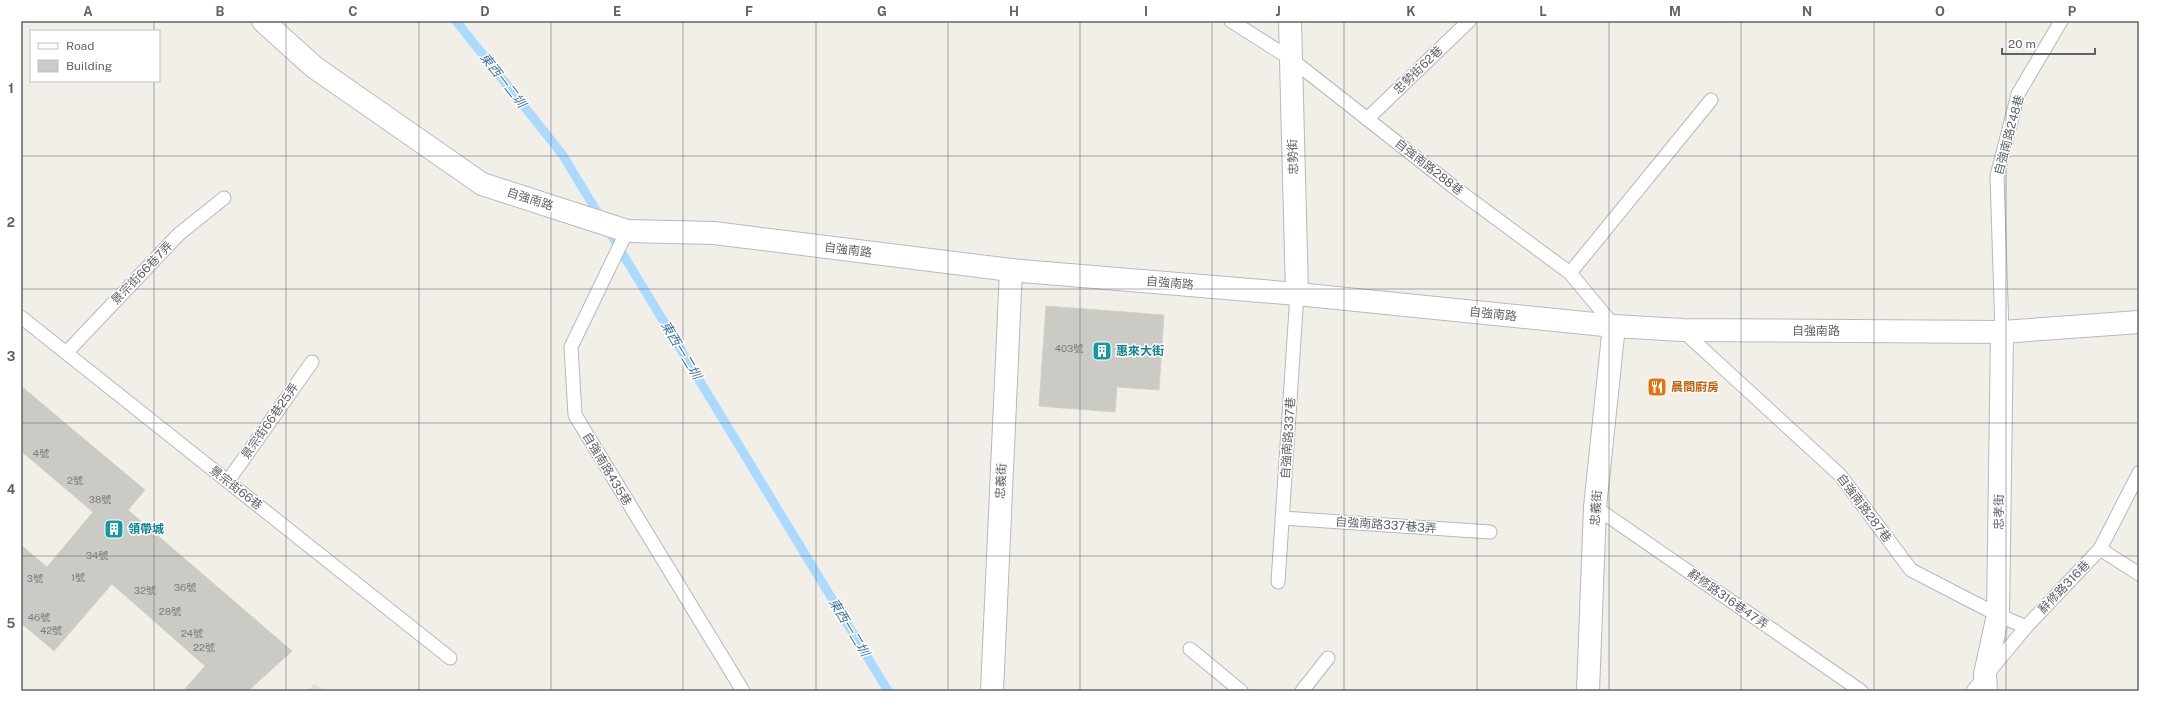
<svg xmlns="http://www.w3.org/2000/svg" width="2160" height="712" font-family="'Public Sans','Noto Sans TC',sans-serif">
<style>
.education{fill:#e1ded6}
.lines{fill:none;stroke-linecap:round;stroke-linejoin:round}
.stream{stroke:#aadaff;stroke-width:9}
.building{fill:#cccac5;stroke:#d6d1c6}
.lane-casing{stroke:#b5b8bc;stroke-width:15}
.street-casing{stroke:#b5b8bc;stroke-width:24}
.secondary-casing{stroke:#b6babf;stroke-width:24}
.lane{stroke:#fff;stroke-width:13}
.street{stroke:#fff;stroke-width:22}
.secondary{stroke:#fff;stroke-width:22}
.grid{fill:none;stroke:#5f6368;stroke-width:1;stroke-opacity:0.55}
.labels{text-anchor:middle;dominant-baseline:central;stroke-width:3;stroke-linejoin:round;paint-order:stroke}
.number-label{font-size:10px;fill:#7a7d7f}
.street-label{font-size:12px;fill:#5f6368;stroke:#fff}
.culture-label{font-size:12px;font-weight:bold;fill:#0d838f;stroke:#fff;text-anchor:start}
.food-label{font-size:12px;font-weight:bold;fill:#c56008;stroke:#fff;text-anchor:start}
.water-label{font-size:13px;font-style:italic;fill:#4174aa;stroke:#fff}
.neatline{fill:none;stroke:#5f6368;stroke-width:1.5}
.grid-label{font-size:13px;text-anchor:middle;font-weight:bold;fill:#5f6368}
</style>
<rect width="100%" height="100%" fill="#f1efe8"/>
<polygon class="education" points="314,684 325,691 308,691"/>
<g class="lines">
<polyline class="stream" points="456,21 562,154 888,691"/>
</g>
<g class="building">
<polygon points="1046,306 1164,315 1159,390 1117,387 1115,412 1039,406"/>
<polygon points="21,386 145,490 128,510 292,651 248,691 183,691 205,666 112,584 54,651 21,623 21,545 47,567 93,512 21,451"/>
</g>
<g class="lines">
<g class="lane-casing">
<g id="lane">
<polyline points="1231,21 1291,59 1455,188 1570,273 1614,326"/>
<polyline points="1367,119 1469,21"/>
<polyline points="627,231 571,347 575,415 743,691"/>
<polyline points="1570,273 1711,100"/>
<polyline points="21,317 450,658"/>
<polyline points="1682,330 1840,475 1911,570 1998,615 2026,627"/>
<polyline points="2002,332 1997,176 2018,94 2061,21"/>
<polyline points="66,353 179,234 224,198"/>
<polyline points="228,481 312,362"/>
<polyline points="1595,507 1861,691"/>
<polyline points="1282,518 1490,532"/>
<polyline points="2100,549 2139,574"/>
<polyline points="1278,582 1297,294"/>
<polyline points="1190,649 1241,691"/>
<polyline points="1302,691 1328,658"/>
<polyline points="1973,691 2026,627 2100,549 2139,473"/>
</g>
</g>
<g class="street-casing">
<g id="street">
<polyline points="1290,21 1297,294"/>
<polyline points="992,691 1011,270"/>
<polyline points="1588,691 1595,507 1614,326"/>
<polyline points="1986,691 1985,674 1998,615 2002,332"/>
</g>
</g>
<g class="secondary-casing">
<polyline id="secondary" points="263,21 314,67 482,184 627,231 714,233 1011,270 1297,294 1614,326 1682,330 2002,332 2139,322"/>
</g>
<use href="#lane" class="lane"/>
<use href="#street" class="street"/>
<use href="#secondary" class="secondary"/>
</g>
<path class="grid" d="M154,21v10M286,21v670M419,21v670M551,21v670M683,21v670M816,21v670M948,21v670M1080,21v670M1212,21v670M1344,21v670M1477,21v670M1609,21v670M1741,21v670M1874,21v670M2006,21v670M154,81v610M21,156h2118M21,289h2118M21,423h2118M21,556h2118"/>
<defs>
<g id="building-square" transform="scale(1)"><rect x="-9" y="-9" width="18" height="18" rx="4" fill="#0f9aa8" stroke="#fff"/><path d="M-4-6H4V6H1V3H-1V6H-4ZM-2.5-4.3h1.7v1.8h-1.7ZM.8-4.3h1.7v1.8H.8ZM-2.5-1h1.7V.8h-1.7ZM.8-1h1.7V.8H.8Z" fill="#fff"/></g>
<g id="restaurant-square" transform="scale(1)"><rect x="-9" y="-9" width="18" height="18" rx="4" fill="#e8710a" stroke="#fff"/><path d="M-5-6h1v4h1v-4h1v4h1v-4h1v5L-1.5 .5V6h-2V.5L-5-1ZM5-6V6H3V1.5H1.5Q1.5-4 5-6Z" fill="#fff"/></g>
</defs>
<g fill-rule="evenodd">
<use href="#building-square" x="1102" y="351"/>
<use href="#restaurant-square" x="1657" y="387"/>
<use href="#building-square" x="114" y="529"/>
</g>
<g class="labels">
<g class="number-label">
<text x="1069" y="348">403號</text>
<text x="41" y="453">4號</text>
<text x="75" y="480">2號</text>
<text x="100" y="499">38號</text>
<text x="97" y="555">34號</text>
<text x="78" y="577">1號</text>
<text x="35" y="578">3號</text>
<text x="185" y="587">36號</text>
<text x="145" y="590">32號</text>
<text x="170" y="611">28號</text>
<text x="39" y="617">46號</text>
<text x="51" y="630">42號</text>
<text x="192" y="633">24號</text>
<text x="204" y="647">22號</text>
</g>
<g class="street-label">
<text transform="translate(1418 70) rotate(-44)">忠勢街62巷</text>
<text transform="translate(2009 135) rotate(-75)">自強南路248巷</text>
<text transform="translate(1293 157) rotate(-92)">忠勢街</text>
<text transform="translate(1429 167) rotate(38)">自強南路288巷</text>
<text transform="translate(530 199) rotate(18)">自強南路</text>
<text transform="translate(848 250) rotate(7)">自強南路</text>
<text transform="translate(142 273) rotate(-46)">景宗街66巷7弄</text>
<text transform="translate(1170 283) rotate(5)">自強南路</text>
<text transform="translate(1493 314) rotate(6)">自強南路</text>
<text x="1816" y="331">自強南路</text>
<text transform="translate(270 421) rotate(-55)">景宗街66巷25弄</text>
<text transform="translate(1288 438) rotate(-86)">自強南路337巷</text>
<text transform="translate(607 469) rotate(59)">自強南路435巷</text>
<text transform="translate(1001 481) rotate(-87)">忠義街</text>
<text transform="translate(236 488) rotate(38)">景宗街66巷</text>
<text transform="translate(1596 508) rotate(-86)">忠義街</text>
<text transform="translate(1864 508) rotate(53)">自強南路287巷</text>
<text transform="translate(1999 512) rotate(-89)">忠孝街</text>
<text transform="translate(1386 525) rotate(4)">自強南路337巷3弄</text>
<text transform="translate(2064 587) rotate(-46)">辭修路316巷</text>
<text transform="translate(1728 599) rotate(35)">辭修路316巷47弄</text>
</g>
<g class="culture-label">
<text x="1116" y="351">惠來大街</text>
<text x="128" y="529">領帶城</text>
</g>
<g class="food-label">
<text x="1671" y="387">晨間廚房</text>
</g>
<g class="water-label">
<text transform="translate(503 80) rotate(52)">東西一二圳</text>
<text transform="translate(681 350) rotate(59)">東西一二圳</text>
<text transform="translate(849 627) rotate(59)">東西一二圳</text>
</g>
</g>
<rect width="2160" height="712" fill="none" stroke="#ffffff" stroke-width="44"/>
<rect x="30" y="30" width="130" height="52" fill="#ffffff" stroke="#bfc1c3"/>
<rect x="38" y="43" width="20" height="6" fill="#ffffff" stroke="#bfc1c3"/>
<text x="66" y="50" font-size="12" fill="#5f6368">Road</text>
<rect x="38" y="60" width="20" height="12" fill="#cccac5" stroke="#bfc1c3"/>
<text x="66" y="70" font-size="12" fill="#5f6368">Building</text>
<path d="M2002 48v6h93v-6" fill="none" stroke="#5f6368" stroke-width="2"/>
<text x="2008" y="48" font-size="12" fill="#5f6368" stroke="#ffffff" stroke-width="3" paint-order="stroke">20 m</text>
<rect x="22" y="22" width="2116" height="668" class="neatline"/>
<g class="grid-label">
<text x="88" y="16">A</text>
<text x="220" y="16">B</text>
<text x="353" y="16">C</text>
<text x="485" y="16">D</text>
<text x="617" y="16">E</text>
<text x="749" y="16">F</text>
<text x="882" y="16">G</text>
<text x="1014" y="16">H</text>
<text x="1146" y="16">I</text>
<text x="1278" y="16">J</text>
<text x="1411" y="16">K</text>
<text x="1543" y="16">L</text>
<text x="1675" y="16">M</text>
<text x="1807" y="16">N</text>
<text x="1940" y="16">O</text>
<text x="2072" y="16">P</text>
<text x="11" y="93">1</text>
<text x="11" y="227">2</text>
<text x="11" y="361">3</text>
<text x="11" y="494">4</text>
<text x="11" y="628">5</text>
</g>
</svg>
